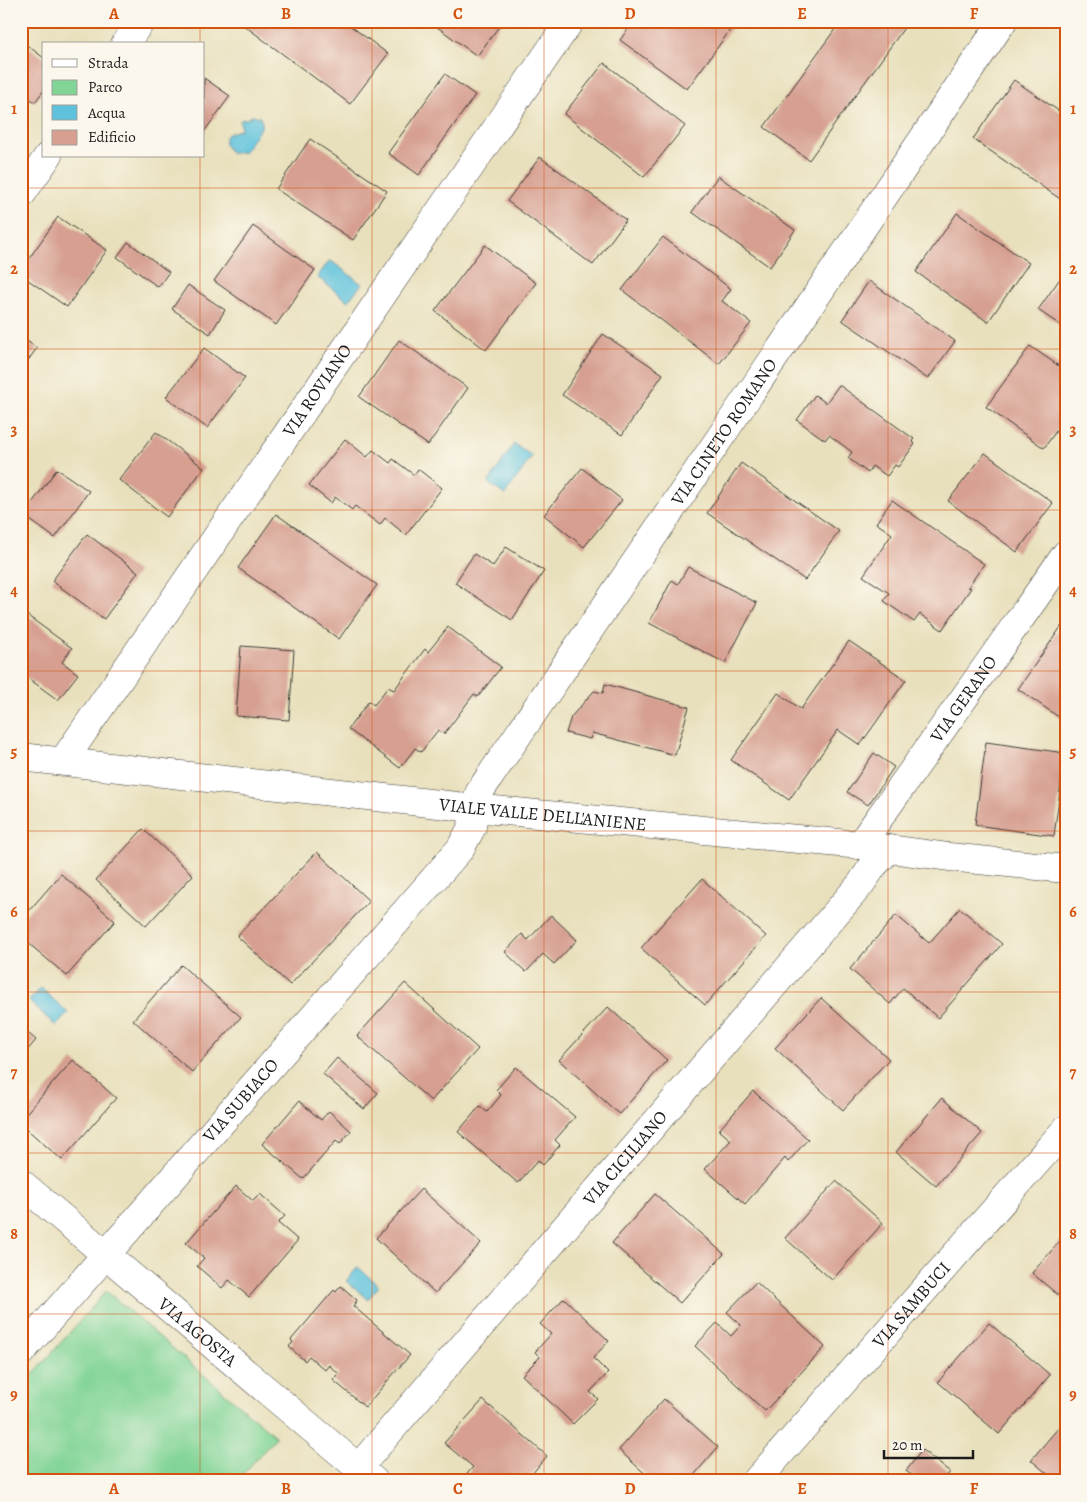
<svg xmlns="http://www.w3.org/2000/svg" width="1087" height="1502" font-family="Alegreya,serif">
<style>
.green{fill:#81d496;stroke:#4e7859}
.water{fill:#5ec2dc;stroke:#3d6f7c}
.building{fill:#d69f90}
.lines{fill:none;stroke-linecap:round;stroke-linejoin:round}
.street-casing{stroke:#3b3934;stroke-width:29}
.street{stroke:#fff;stroke-width:28}
.grid{fill:none;stroke:#d4530e;stroke-width:1;stroke-opacity:0.55}
.labels{text-anchor:middle;dominant-baseline:central;stroke-width:4.5;stroke-linejoin:round;paint-order:stroke}
.street-label{font-size:18px;fill:#1c1c1c;stroke:#fbf7ec}
.neatline{fill:none;stroke:#d4530e;stroke-width:2}
.grid-label{font-size:16px;text-anchor:middle;font-weight:bold;fill:#d4530e}
</style>
<rect width="100%" height="100%" fill="#fbf7ec"/>
<filter id="ink" filterUnits="userSpaceOnUse"><feTurbulence type="fractalNoise" baseFrequency=".02" numOctaves="2"/><feDisplacementMap in="SourceGraphic" scale="10" xChannelSelector="R" yChannelSelector="G"/><feConvolveMatrix kernelMatrix="1 2 1 2 8 2 1 2 1" color-interpolation-filters="sRGB"/></filter>
<filter id="wash" filterUnits="userSpaceOnUse"><feTurbulence type="fractalNoise" baseFrequency=".0096" numOctaves="4" result="noise"/><feDisplacementMap in="SourceGraphic" scale="20" xChannelSelector="R" yChannelSelector="G"/><feGaussianBlur stdDeviation="1.12" result="paint"/><feColorMatrix in="noise" values="0 0 0 0 0 0 0 0 0 0 0 0 0 0 0 0 0 1.4 0 .05"/><feComposite in="paint" operator="in"/></filter>
<g filter="url(#wash)">
<rect width="100%" height="100%" fill="#e8e0bc"/>
<polygon class="green" points="106,1291 276,1437 237,1481 21,1481 21,1388"/>
<g class="water">
<path d="M252,115l8,2 2,6 -1,4 -17,25 -12,1c-6,-4 -11,-13 -4,-19 4,-3 9,-2 13,-5l-1,-8 2,-2h5z"/>
<polygon points="330,260 362,284 348,301 317,277"/>
<polygon points="514,444 532,456 505,495 488,483"/>
<polygon points="41,988 68,1013 56,1026 29,1001"/>
<polygon points="358,1267 379,1286 368,1299 346,1281"/>
</g>
<g id="blocks">
<g class="building">
<polygon points="238,21 344,21 388,54 350,104"/>
<polygon points="429,21 503,21 477,56"/>
<polygon points="634,21 726,21 733,26 687,89 620,40"/>
<polygon points="841,21 909,21 809,160 764,127"/>
<polygon points="21,41 44,58 44,90 35,102 29,98 21,109"/>
<polygon points="604,63 685,126 644,177 564,114"/>
<polygon points="445,74 475,95 419,175 388,153"/>
<polygon points="204,78 230,96 204,132"/>
<polygon points="1014,80 1066,116 1066,203 973,139"/>
<polygon points="310,139 387,191 353,240 276,189"/>
<polygon points="540,157 626,220 593,265 507,201"/>
<polygon points="718,176 795,230 770,267 692,212"/>
<polygon points="957,213 1029,263 988,322 916,272"/>
<polygon points="58,217 107,250 67,307 21,275 21,270"/>
<polygon points="253,226 315,270 276,325 214,281"/>
<polygon points="663,237 731,289 722,301 751,323 719,364 622,290"/>
<polygon points="128,242 169,272 158,287 117,257"/>
<polygon points="485,245 536,283 486,350 435,311"/>
<polygon points="1066,270 1066,329 1038,310"/>
<polygon points="869,281 955,341 928,379 842,320"/>
<polygon points="188,285 225,310 210,334 172,309"/>
<polygon points="603,334 663,374 622,435 562,395"/>
<polygon points="21,337 37,348 21,370"/>
<polygon points="399,340 468,388 428,445 359,397"/>
<polygon points="1030,346 1066,371 1066,417 1044,448 986,407"/>
<polygon points="204,348 245,378 207,428 166,397"/>
<polygon points="839,385 914,439 912,441 915,444 898,467 895,465 887,476 872,466 868,473 848,458 852,452 829,435 825,440 797,420 815,395 826,403"/>
<polygon points="156,432 204,468 167,517 119,480"/>
<polygon points="345,439 367,457 373,450 390,463 393,459 414,475 418,469 442,488 406,535 385,518 380,525 355,506 352,510 335,497 331,503 309,485"/>
<polygon points="985,453 1053,503 1017,552 948,501"/>
<polygon points="741,463 839,531 805,580 707,513"/>
<polygon points="582,468 622,500 584,547 544,515"/>
<polygon points="57,469 89,491 55,538 23,515"/>
<polygon points="892,500 984,564 968,587 971,588 942,630 920,614 914,622 884,601 889,593 863,576 892,534 876,523"/>
<polygon points="276,514 377,585 339,639 238,568"/>
<polygon points="87,534 138,572 104,619 52,581"/>
<polygon points="506,547 544,571 512,620 455,583 474,554 493,566"/>
<polygon points="688,567 757,603 725,663 649,623 672,580 678,584"/>
<polygon points="21,611 72,648 62,662 78,674 58,700 21,673"/>
<polygon points="1063,624 1066,626 1066,722 1018,689"/>
<polygon points="448,627 501,667 478,697 474,694 444,734 438,730 421,752 415,748 400,768 348,729 369,701 374,705 388,687 394,690 425,649 428,652"/>
<polygon points="849,641 906,680 860,745 838,730 789,800 731,760 778,693 801,709"/>
<polygon points="241,646 294,650 289,720 236,716"/>
<polygon points="605,684 689,707 675,755 592,733 590,739 566,733 571,717 594,691 603,693"/>
<polygon points="986,742 1065,753 1054,836 975,825"/>
<polygon points="874,753 894,767 868,805 847,792"/>
<polygon points="143,829 193,875 146,926 96,880"/>
<polygon points="317,852 369,901 290,985 237,936"/>
<polygon points="61,874 115,921 67,976 21,937 21,920"/>
<polygon points="702,879 766,936 705,1005 641,948"/>
<polygon points="960,908 1002,944 938,1018 903,988 890,1004 850,969 896,915 929,943"/>
<polygon points="551,915 577,940 554,964 543,954 526,972 505,952 522,934 528,940"/>
<polygon points="181,965 241,1017 192,1072 133,1020"/>
<polygon points="405,983 478,1049 431,1101 357,1036"/>
<polygon points="821,998 889,1059 843,1110 775,1048"/>
<polygon points="608,1007 667,1060 619,1114 559,1060"/>
<polygon points="21,1027 36,1040 21,1058"/>
<polygon points="337,1058 378,1093 364,1109 323,1074"/>
<polygon points="73,1060 116,1098 62,1160 21,1124 21,1119"/>
<polygon points="516,1067 575,1117 555,1140 560,1145 543,1165 538,1160 518,1183 458,1132 480,1106 487,1112 501,1095 496,1090"/>
<polygon points="753,1091 808,1139 788,1162 785,1158 745,1204 705,1169 731,1140 719,1130"/>
<polygon points="942,1098 982,1133 936,1186 896,1152"/>
<polygon points="299,1101 321,1120 329,1111 351,1131 340,1144 336,1141 303,1179 262,1144"/>
<polygon points="836,1181 883,1223 832,1280 785,1238"/>
<polygon points="236,1186 253,1201 260,1194 285,1216 278,1223 298,1240 249,1297 229,1280 222,1288 197,1266 204,1258 186,1243"/>
<polygon points="421,1189 481,1243 435,1293 376,1238"/>
<polygon points="655,1194 724,1254 680,1303 612,1243"/>
<polygon points="1066,1234 1066,1302 1032,1273"/>
<polygon points="756,1282 825,1347 765,1411 695,1346 717,1323 731,1336 741,1325 727,1312"/>
<polygon points="341,1286 357,1300 353,1306 410,1355 365,1407 333,1380 339,1374 329,1365 325,1370 309,1356 305,1361 289,1347 293,1342 291,1340 334,1290 336,1292"/>
<polygon points="564,1298 609,1341 593,1358 608,1373 590,1392 598,1399 573,1424 522,1375 540,1357 535,1352 551,1334 540,1324"/>
<polygon points="989,1323 1050,1375 999,1434 938,1382"/>
<polygon points="664,1399 718,1447 689,1481 653,1481 619,1450"/>
<polygon points="483,1400 547,1456 526,1481 461,1481 473,1467 444,1443"/>
<polygon points="1066,1419 1066,1481 1056,1481 1031,1460"/>
<polygon points="922,1450 950,1472 943,1481 920,1481 906,1471"/>
</g>
</g>
</g>
<g filter="url(#ink)">
<use href="#blocks" fill-opacity="0" stroke="#3b3934" stroke-width="1"/>
<g class="lines">
<g class="street-casing">
<g id="street">
<polyline points="125,44 141,21"/>
<polyline points="21,195 48,156"/>
<path id="s1" d="M21,757l453,51 386,37 89,12 117,12"/>
<path id="s2" d="M64,760l506,-739"/>
<path id="s3" d="M860,845l206,-291"/>
<path id="s4" d="M21,1183l353,298"/>
<path id="s5" d="M21,1352l439,-503 12,-22 2,-19 6,-17 523,-770"/>
<path id="s6" d="M359,1467l501,-582 13,-19 16,-17"/>
<path id="s7" d="M756,1481l310,-352"/>
</g>
</g>
<use href="#street" class="street"/>
</g>
</g>
<path class="grid" d="M200,21v23M372,21v1460M544,21v1460M716,21v1460M888,21v1460M200,156v1325M21,188h1045M21,349h1045M21,510h1045M21,671h1045M21,831h1045M21,992h1045M21,1153h1045M21,1314h1045"/>
<g class="labels">
<g class="street-label">
<text stroke="none"><textPath href="#s2" startOffset="448">VIA ROVIANO</textPath></text>
<text stroke="none"><textPath href="#s5" startOffset="1164">VIA CINETO ROMANO</textPath></text>
<text stroke="none"><textPath href="#s3" startOffset="179">VIA GERANO</textPath></text>
<text stroke="none"><textPath href="#s1" startOffset="525">VIALE VALLE DELL'ANIENE</textPath></text>
<text stroke="none"><textPath href="#s5" startOffset="334">VIA SUBIACO</textPath></text>
<text stroke="none"><textPath href="#s6" startOffset="408">VIA CICILIANO</textPath></text>
<text stroke="none"><textPath href="#s7" startOffset="235">VIA SAMBUCI</textPath></text>
<text stroke="none"><textPath href="#s4" startOffset="231">VIA AGOSTA</textPath></text>
</g>
</g>
<rect width="1087" height="1502" fill="none" stroke="#fbf7ec" stroke-width="55"/>
<rect x="42" y="42" width="162" height="115" fill="#fbf7ec" stroke="#a29f99"/>
<rect x="52" y="59" width="25" height="8" fill="#ffffff" stroke="#a29f99"/>
<text x="88" y="68" font-size="15" fill="#1c1c1c">Strada</text>
<rect x="52" y="80" width="25" height="15" fill="#81d496" stroke="#a29f99"/>
<text x="88" y="92" font-size="15" fill="#1c1c1c">Parco</text>
<rect x="52" y="105" width="25" height="15" fill="#5ec2dc" stroke="#a29f99"/>
<text x="88" y="118" font-size="15" fill="#1c1c1c">Acqua</text>
<rect x="52" y="130" width="25" height="15" fill="#d69f90" stroke="#a29f99"/>
<text x="88" y="142" font-size="15" fill="#1c1c1c">Edificio</text>
<path d="M884 1450v8h89v-8" fill="none" stroke="#1c1c1c" stroke-width="2.5"/>
<text x="892" y="1450" font-size="15" fill="#1c1c1c" stroke="#fbf7ec" stroke-width="4" paint-order="stroke">20 m</text>
<rect x="28" y="28" width="1032" height="1446" class="neatline"/>
<g class="grid-label">
<text x="114" y="19">A</text>
<text x="286" y="19">B</text>
<text x="458" y="19">C</text>
<text x="630" y="19">D</text>
<text x="802" y="19">E</text>
<text x="974" y="19">F</text>
<text x="14" y="114">1</text>
<text x="1073" y="114">1</text>
<text x="14" y="274">2</text>
<text x="1073" y="274">2</text>
<text x="14" y="435">3</text>
<text x="1073" y="435">3</text>
<text x="14" y="596">4</text>
<text x="1073" y="596">4</text>
<text x="14" y="757">5</text>
<text x="1073" y="757">5</text>
<text x="14" y="917">6</text>
<text x="1073" y="917">6</text>
<text x="14" y="1078">7</text>
<text x="1073" y="1078">7</text>
<text x="14" y="1239">8</text>
<text x="1073" y="1239">8</text>
<text x="14" y="1400">9</text>
<text x="1073" y="1400">9</text>
<text x="114" y="1494">A</text>
<text x="286" y="1494">B</text>
<text x="458" y="1494">C</text>
<text x="630" y="1494">D</text>
<text x="802" y="1494">E</text>
<text x="974" y="1494">F</text>
</g>
</svg>
